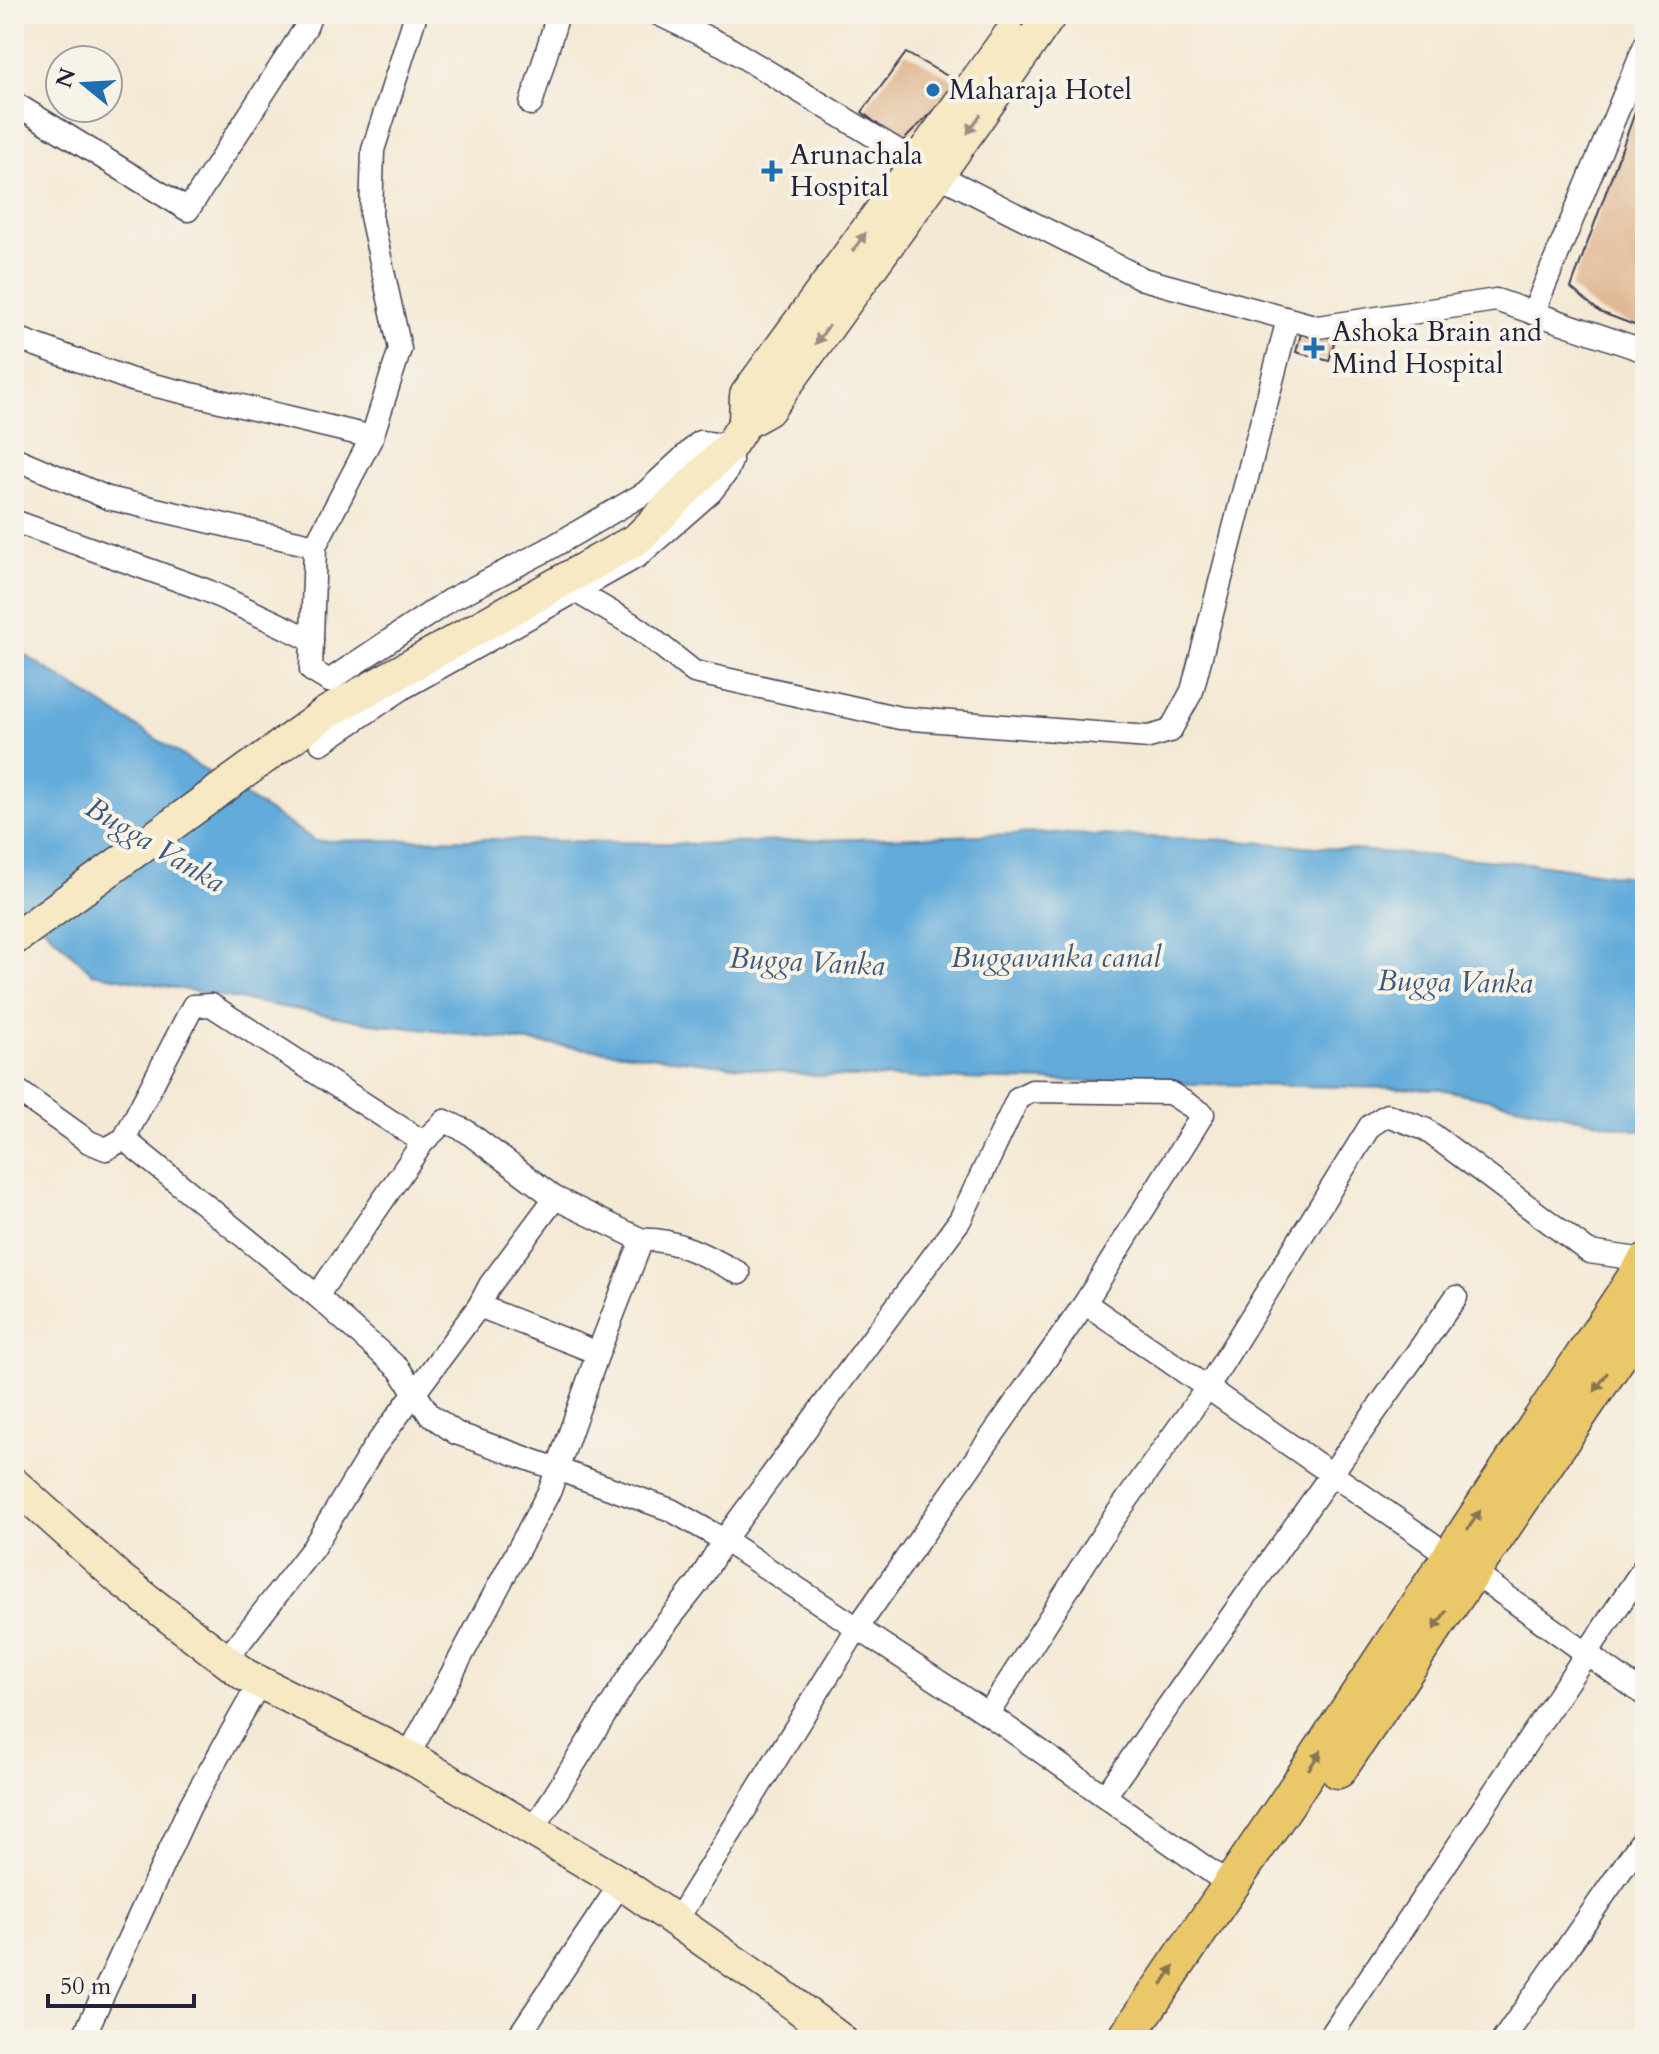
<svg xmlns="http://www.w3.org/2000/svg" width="1659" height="2054" font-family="Cardo,serif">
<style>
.water{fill:#62abda;stroke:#42668a;stroke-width:2}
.building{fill:#e0b995}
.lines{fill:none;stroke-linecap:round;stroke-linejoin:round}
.minor-casing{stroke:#424052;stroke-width:25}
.secondary-casing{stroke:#424052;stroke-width:35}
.primary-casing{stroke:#424052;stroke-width:39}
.minor{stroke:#fff;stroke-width:22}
.secondary{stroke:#f7e9c3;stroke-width:32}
.primary{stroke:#eac769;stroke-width:36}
.oneway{fill:#978f86}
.oneway2{fill:#867452}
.poi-dot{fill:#1f6fb2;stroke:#f7f3e8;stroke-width:3}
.labels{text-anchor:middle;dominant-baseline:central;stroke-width:8;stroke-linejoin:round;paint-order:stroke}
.poi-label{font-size:28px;fill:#22223b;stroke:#f7f3e8;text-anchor:start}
.water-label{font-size:30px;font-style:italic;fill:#3c597b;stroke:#f7f3e8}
</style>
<rect width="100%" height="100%" fill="#f7f3e8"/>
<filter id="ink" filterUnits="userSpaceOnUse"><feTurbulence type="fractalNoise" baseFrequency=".0125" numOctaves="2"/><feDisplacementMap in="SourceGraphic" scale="16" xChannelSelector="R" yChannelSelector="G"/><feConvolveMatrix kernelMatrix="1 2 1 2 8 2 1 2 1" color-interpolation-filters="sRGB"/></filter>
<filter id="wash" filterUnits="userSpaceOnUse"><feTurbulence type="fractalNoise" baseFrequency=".006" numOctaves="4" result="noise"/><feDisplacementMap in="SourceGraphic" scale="32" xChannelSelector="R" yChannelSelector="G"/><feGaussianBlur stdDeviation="1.8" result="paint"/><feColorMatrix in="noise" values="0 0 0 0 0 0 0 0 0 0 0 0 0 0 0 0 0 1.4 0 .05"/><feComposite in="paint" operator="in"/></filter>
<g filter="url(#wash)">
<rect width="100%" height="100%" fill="#f4e9d5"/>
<polygon class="water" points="14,648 316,841 483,839 696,844 1044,833 1225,840 1538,864 1645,879 1645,1132 1440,1089 817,1076 377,1024 92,973 14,899"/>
<g id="blocks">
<g class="building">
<polygon points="906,53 960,83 901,143 862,112"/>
<polygon points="1645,85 1645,329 1600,312 1571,288"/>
<polygon points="1302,330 1335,339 1329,361 1296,352"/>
</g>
</g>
</g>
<g filter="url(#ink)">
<use href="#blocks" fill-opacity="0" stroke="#424052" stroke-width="2"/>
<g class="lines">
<g class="minor-casing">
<g id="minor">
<polyline points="658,14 725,46 938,175 1143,279 1318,327 1496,300 1645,351"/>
<polyline points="14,103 188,210 306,27 311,14"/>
<polyline points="531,104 558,14"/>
<polyline points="1533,313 1645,45"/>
<polyline points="14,337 132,380 372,437"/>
<polyline points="14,458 108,498 315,546"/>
<polyline points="14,521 208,591 312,640"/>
<polyline points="577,592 640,629 694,672 900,718 1149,737 1170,731 1192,691 1288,319"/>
<polyline points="321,743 403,688 638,556 711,492 726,473 731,461 730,446 700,442 645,493 545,551 450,600 329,681 311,670 315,546 372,437 400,349 371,216 373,150 416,14"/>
<polyline points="14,1088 89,1142 106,1149 124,1139 193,1006 211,1005 423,1142"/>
<polyline points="124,1139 317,1296 399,1369 429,1414 456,1433 671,1510 724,1540 988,1714 1230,1885"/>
<path d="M317,1296l106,-154 22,-21 21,10 89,67 87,42c34,-2 68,18 97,33"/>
<polyline points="1085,1303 1450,1556 1645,1695"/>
<polyline points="479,1306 598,1353"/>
<polyline points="226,1660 313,1548 373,1449 479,1306 490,1285 555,1198"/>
<polyline points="988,1714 1109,1525 1207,1388 1370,1126 1387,1115 1425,1129 1589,1252 1645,1260"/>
<polyline points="408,1756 550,1490 598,1353 642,1240"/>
<polyline points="1105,1796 1456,1297"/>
<polyline points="533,1830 646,1649 698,1583 724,1540 960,1220 1018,1098 1032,1091 1170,1093 1203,1114 1085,1303 858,1627 676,1921"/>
<polyline points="82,2040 190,1806 260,1682"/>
<polyline points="516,2040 621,1883"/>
<polyline points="1328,2040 1645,1566"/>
<polyline points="1503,2040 1645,1836"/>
</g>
</g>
<g class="secondary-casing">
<g id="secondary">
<polyline points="745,423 746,395 1009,36"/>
<polyline points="14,939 326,713 637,539 730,446 745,423 768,410 938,175 1051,14"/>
<polyline points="14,1484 120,1579 245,1675 408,1756 621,1883 778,1992 841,2040"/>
</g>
</g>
<g class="primary-casing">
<g id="primary">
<polyline points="1338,1770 1645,1317"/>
<polyline points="1125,2040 1286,1804 1645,1263"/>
</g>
</g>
<use href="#minor" class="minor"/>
<use href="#secondary" class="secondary"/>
<use href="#primary" class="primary"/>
</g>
<defs><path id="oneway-solid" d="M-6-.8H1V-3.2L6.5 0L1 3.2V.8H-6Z" transform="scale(2)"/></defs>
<g class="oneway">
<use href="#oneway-solid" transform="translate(974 124) rotate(125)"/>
<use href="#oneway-solid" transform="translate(859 242) rotate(-54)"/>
<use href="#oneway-solid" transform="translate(822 335) rotate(126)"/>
</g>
<g class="oneway2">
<use href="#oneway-solid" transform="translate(1601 1382) rotate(124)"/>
<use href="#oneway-solid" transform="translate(1474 1520) rotate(-56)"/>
<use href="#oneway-solid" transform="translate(1440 1620) rotate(124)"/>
<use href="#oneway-solid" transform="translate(1315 1760) rotate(-56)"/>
<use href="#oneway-solid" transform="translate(1168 1975) rotate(-56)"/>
</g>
</g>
<g class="poi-dot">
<circle cx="933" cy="90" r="8"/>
<path d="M768 159h8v8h8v8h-8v8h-8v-8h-8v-8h8z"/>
<path d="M1310 336h8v8h8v8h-8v8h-8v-8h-8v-8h8z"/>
</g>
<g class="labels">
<g class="poi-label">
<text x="949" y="90">Maharaja Hotel</text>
<text x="790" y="155">Arunachala<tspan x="790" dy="32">Hospital</tspan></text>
<text x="1332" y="332">Ashoka Brain and<tspan x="1332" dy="32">Mind Hospital</tspan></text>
</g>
<g class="water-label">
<text transform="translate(155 845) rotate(31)">Bugga Vanka</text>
<text x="1056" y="957">Buggavanka canal</text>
<text transform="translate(807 962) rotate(3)">Bugga Vanka</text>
<text transform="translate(1455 982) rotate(1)">Bugga Vanka</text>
</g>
</g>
<rect width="1659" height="2054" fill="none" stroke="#f7f3e8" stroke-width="48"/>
<g transform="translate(84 84) rotate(288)"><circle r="38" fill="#f7f3e8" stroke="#a29fa3" stroke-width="2"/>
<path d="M0-6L14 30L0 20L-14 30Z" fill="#1f6fb2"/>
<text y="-12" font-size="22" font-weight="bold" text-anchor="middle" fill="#22223b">N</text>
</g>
<path d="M48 1994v12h146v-12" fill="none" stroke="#22223b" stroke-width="4"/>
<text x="60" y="1994" font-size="24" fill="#22223b" stroke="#f7f3e8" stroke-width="6" paint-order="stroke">50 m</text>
</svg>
